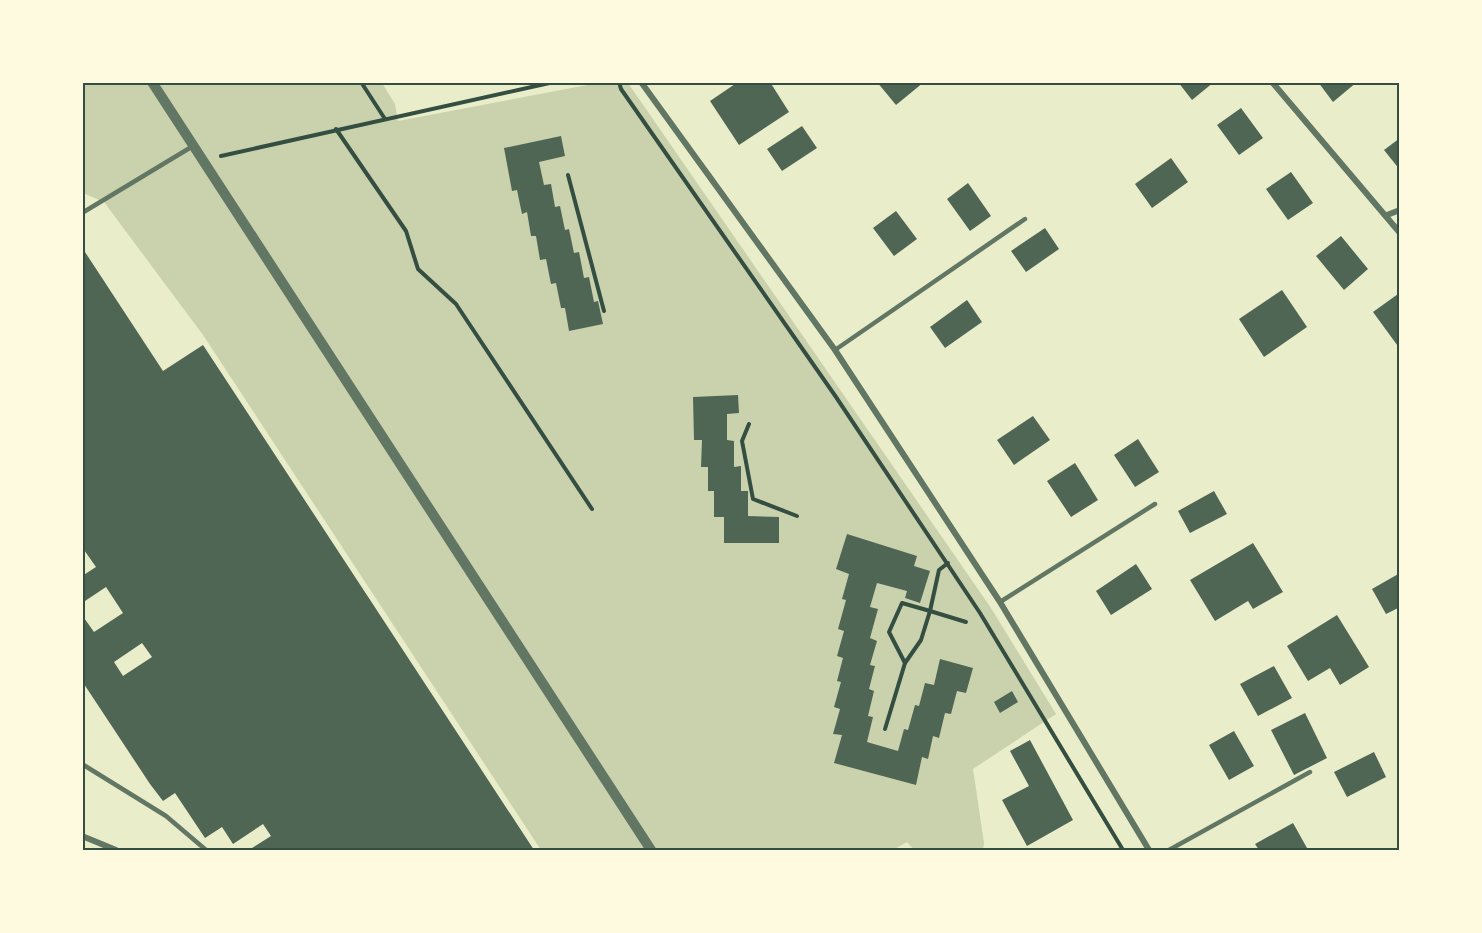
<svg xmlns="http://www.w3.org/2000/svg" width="1482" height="933" font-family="'Source Serif 4',serif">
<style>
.green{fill:#cad2ad}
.building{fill:#4f6655;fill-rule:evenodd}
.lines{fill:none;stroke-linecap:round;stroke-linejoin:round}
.path{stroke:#344e41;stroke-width:4}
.service{stroke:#617663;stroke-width:4.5}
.minor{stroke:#617663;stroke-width:6}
.tertiary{stroke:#617663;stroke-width:10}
.neatline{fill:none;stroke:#344e41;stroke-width:2}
</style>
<rect width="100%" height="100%" fill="#e9edc9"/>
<polygon class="green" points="82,83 382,83 395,104 398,121 598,83 628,83 991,608 1056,714 973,769 984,843 983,850 914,850 907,842 893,850 541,850 203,335 104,202 83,193"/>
<g class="building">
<polygon points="738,82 770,82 789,112 739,145 710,101"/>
<polygon points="877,82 924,82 896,105"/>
<polygon points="1178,82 1214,82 1192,100"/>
<polygon points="1318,82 1357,82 1333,102"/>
<polygon points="1241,108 1263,138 1239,155 1217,125"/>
<polygon points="802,126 817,148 782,171 767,149"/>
<polygon points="561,136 565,156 539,162 544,185 551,184 555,207 560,206 565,230 569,229 574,253 579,252 584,278 589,277 594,302 598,301 603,324 569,331 565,308 561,308 556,283 551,284 546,259 540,260 536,236 531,236 527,212 522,214 517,190 512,191 504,148"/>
<polygon points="1400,138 1400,170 1384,150"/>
<polygon points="1171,158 1188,182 1152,208 1135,184"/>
<polygon points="1291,172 1313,203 1288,220 1266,189"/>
<polygon points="968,183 991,216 970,231 947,199"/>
<polygon points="896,211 917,239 894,256 873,228"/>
<polygon points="1045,228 1059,249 1026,272 1011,251"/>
<polygon points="1341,236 1368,269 1344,290 1316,256"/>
<path d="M85,252l78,119 40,-26 331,505h-285l22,-14 -8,-12 -30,20 -11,-17 -17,11 -30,-45 -12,8 -13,-17 -68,-103v-66l12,17 29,-19 -17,-26 -24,16v-27l14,-9 -14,-20v-293zM142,643l10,14 -29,19 -9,-14z"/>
<polygon points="1282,290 1307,327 1264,357 1239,319"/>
<polygon points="1398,294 1400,295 1400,349 1373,312"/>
<polygon points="967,300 982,322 945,348 930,327"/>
<polygon points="738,395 739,413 727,414 727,440 734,441 734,467 741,466 741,491 748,491 748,516 779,517 779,543 724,543 724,517 714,517 714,491 708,491 708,467 701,467 702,440 694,440 693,397"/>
<polygon points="1033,416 1050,440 1014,465 997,440"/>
<polygon points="1138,439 1159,472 1135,487 1114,455"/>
<polygon points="1075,463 1098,500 1071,517 1047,481"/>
<polygon points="1214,491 1227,514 1190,533 1178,511"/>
<polygon points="847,534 917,556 914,566 930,571 920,603 905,598 907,591 877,583 870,607 878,609 870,638 877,641 870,665 875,666 869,689 874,691 868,716 873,717 867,742 898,751 904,729 908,730 915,705 919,706 925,683 934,685 940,659 973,668 966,693 957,691 951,714 945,713 939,738 933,736 928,759 922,757 916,785 834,763 842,735 833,734 840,709 834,707 841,682 837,681 843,658 837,656 844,631 838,629 846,600 842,599 849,574 836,569"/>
<polygon points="1253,543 1283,592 1253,609 1248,601 1215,621 1190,580"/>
<polygon points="1136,564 1152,589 1111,615 1096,591"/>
<polygon points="1400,573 1400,607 1386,614 1372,589"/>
<polygon points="1337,615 1369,667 1340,685 1330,668 1308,681 1287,646"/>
<polygon points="1274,666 1292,698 1258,716 1240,684"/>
<polygon points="1012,691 1018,702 1000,713 994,702"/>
<polygon points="1305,713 1327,758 1294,775 1271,730"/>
<polygon points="1234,731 1254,766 1229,780 1209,745"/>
<polygon points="1030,740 1073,820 1027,846 1002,800 1029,786 1010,751"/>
<polygon points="1374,752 1386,777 1347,797 1334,772"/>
<polygon points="1293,823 1307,848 1302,850 1259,850 1255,844"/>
</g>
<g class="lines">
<g class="path">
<polyline points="361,82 385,119"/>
<polyline points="619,82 621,89 836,397 980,613 1123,850"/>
<polyline points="336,129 406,231 418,269 456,304 592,509"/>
<polyline points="221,156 554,82"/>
<polyline points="568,175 604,311"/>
<polyline points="749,424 742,441 753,499 797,516"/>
<polyline points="905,663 889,632 902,603 930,611 939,570 948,563"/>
<polyline points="885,729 905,663 921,640 930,611 966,622"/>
</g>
<g class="service">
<polyline points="82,213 193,146"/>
<polyline points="835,350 1025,219"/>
<polyline points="1000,602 1155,504"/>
<polyline points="82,764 166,816 206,850"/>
<polyline points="1169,850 1310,772"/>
</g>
<g class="minor">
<polyline points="641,82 835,350 1000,602 1149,850"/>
<polyline points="1272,82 1400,233"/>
<polyline points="1387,215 1400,210"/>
<polyline points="82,836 116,850"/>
</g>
<polyline class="tertiary" points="152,82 651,850"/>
</g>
<rect width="1482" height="933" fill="none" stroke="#fefae0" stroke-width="168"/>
<rect x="84" y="84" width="1314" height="765" class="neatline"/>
</svg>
